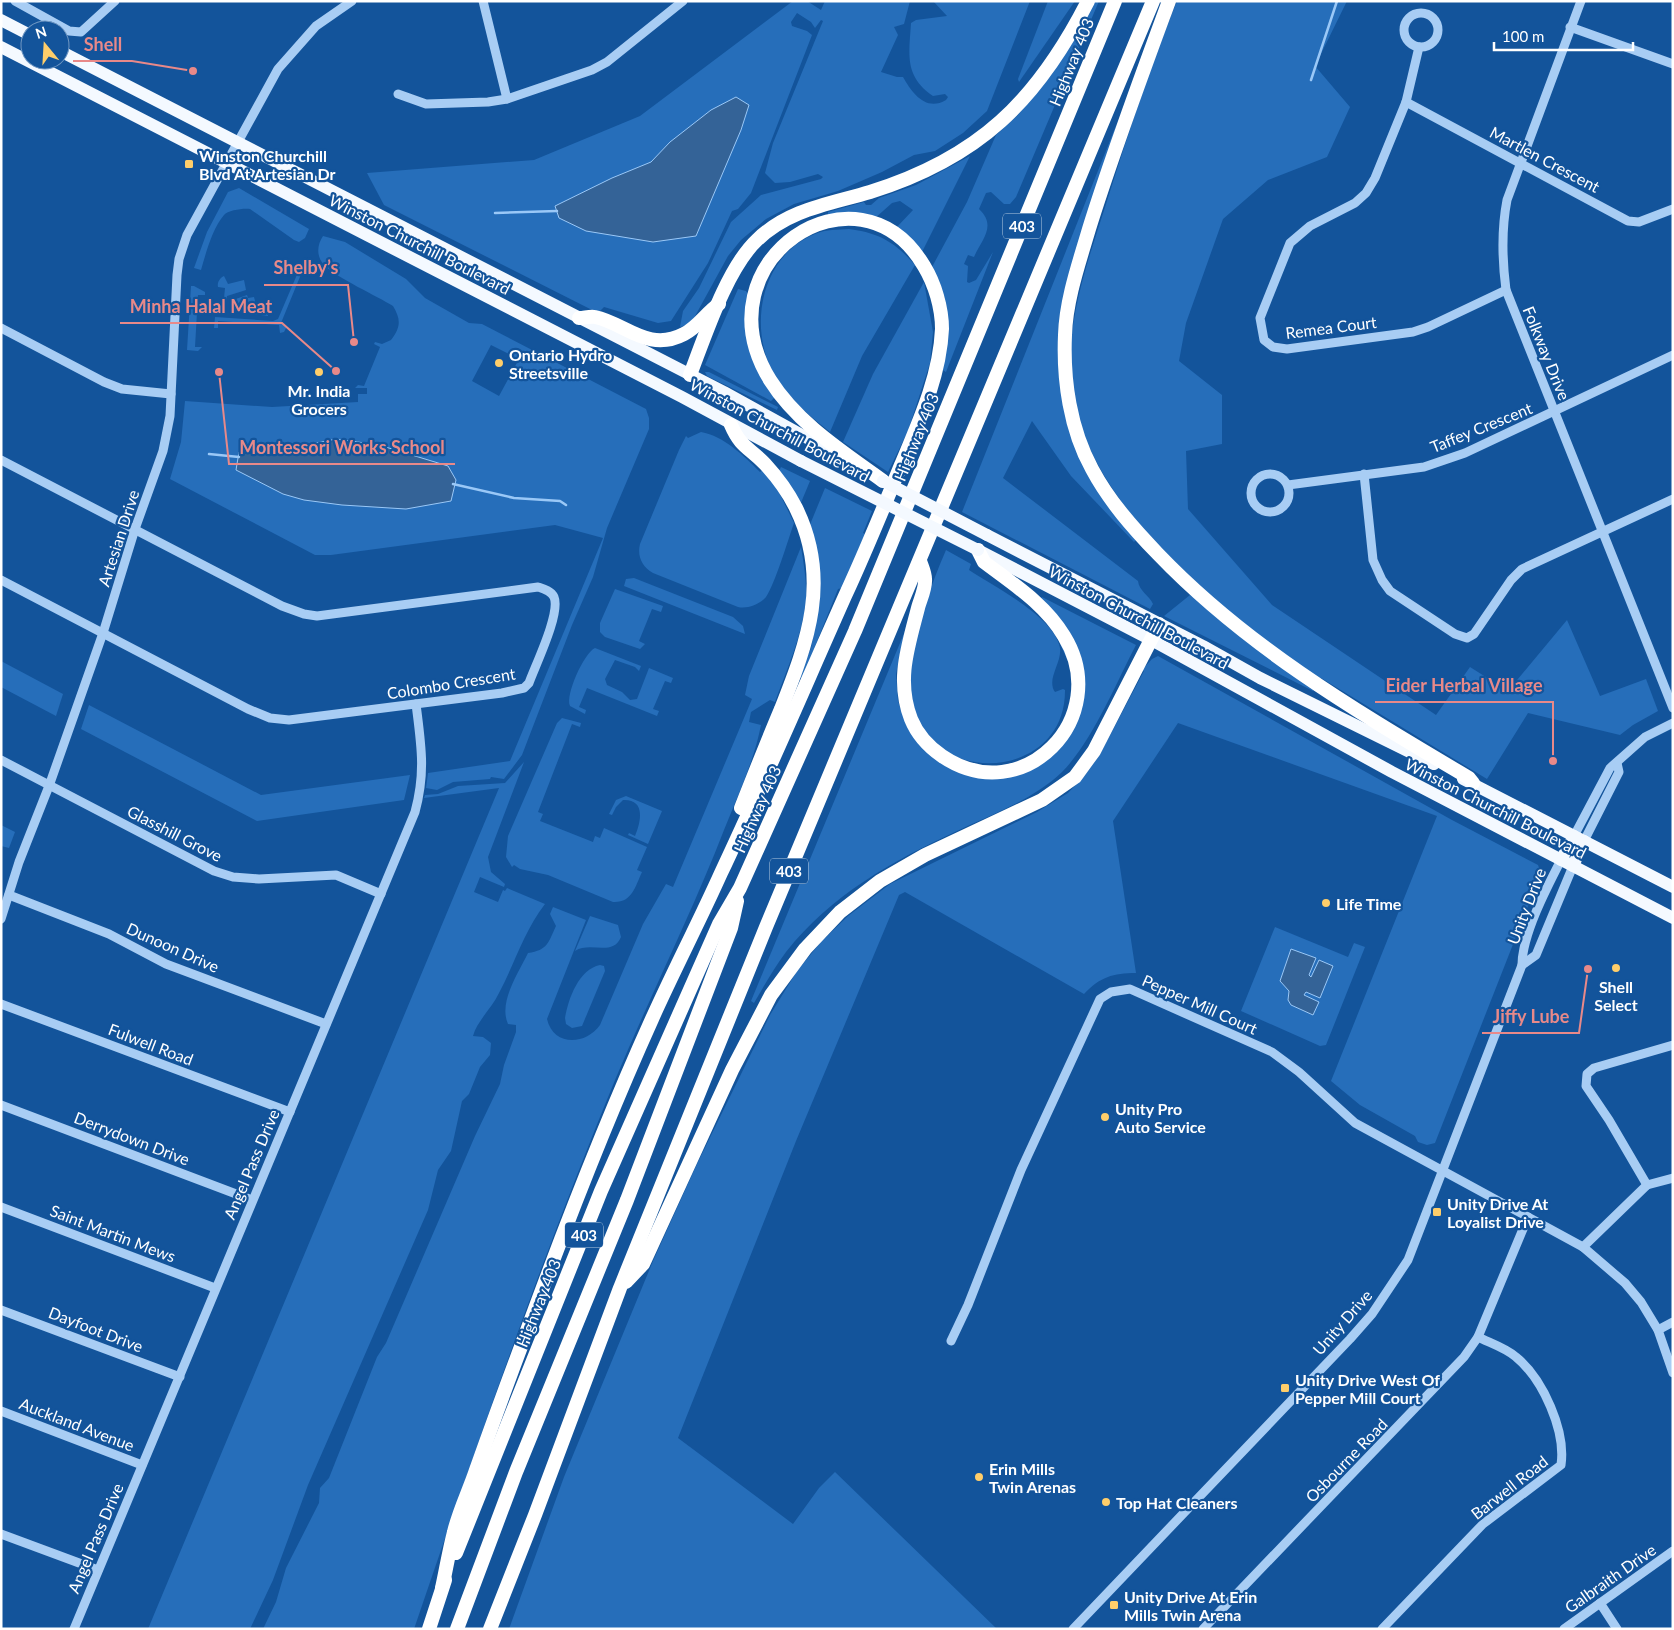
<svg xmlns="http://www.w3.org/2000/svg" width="1674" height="1630" font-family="Lato,sans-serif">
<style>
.green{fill:#266eba;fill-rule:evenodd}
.water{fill:#346397;stroke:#9ac8f7}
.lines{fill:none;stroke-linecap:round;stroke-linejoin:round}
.stream{stroke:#9ac8f7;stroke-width:2.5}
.minor{stroke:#a8cdf4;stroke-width:9}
.major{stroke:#f4f9ff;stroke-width:12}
.highway{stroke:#fff;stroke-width:14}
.major-bridge{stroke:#f4f9ff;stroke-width:12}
.poi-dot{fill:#ffce6a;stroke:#13549b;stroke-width:2}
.labels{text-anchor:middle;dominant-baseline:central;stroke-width:4.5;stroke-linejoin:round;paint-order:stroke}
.shield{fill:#13549b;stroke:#b8cce1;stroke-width:1}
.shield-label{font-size:15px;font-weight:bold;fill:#fff}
.street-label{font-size:16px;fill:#fff;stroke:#13549b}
.poi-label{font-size:16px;font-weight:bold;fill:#fff;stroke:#13549b;text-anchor:start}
.leader{fill:none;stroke:#e88989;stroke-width:2}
.callout-dot{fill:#e88989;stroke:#13549b;stroke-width:2}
.callout-label{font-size:18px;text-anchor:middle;font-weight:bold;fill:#e88989;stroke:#13549b;stroke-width:4.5;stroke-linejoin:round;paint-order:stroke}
</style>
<rect width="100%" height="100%" fill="#13549b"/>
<g class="green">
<path d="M793,1h14l14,9 4,-9h85l-6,23 -10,3 4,8 -17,37 16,5h6c9,16 23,35 43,23l2,-3 -3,-3 -12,2c-29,-20 -24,-41 -22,-73l5,-3 31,-4 -14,-15h97l-43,110 -24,22 -28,18 -21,4 -32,17 -44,19 -44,13 -28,15 -25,21 -13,16 -34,62 -7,7 -7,2 3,-16 16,-23 32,-66 30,-27 60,-16 2,-2 -5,-3 -28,8 -15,1 -10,-10 8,-30 50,-122 -2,-1 -6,8 -4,-6 -14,-9 -6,9 1,4 15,5 5,4 -61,158 -13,16 -6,2 -24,52 -37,58 -13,2 -54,-16 -6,6 -214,-108 -17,-32 167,-13 106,-44z"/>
<polygon points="1048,1 1075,1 1019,82 1018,79"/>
<path d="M1095,1h4l-83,196 -6,7h-6l-13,-12 -5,1 -7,16c18,17 3,30 -5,48l-6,-2 -4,9 4,2 -1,16 2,1 7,-3 17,-28 -47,120 -5,-3 4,-71 -13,-31 35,-65 29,-67 21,-19 35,-42z"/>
<path d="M1177,1h170l-32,65 35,41 -23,50 -59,23 -45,39 -37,104 -7,38 43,34v49l-36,7 2,58 84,96 164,110 34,-48 38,24 59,-71 33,76 46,-17 12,32 -25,14 -13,10 -92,-22 -41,66 -166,-101 -2,3c-98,-74 -247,-181 -249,-316 0,-57 20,-110 37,-164 21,-67 43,-134 70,-200z"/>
<path d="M1117,123l-46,152 -4,143 69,122 -2,2 -63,-66 -39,-55 -29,57 135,103c1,10 11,14 15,23l-3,5 -188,-97z"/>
<polygon points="970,156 922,252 906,234 896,228 913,210 900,201 892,203 874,219 828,216 828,212 864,202 866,205 871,205 879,198 916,185"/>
<path d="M239,188l70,41 -4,9 -6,4 -5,-2 -44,-31c-6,-1 -22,1 -26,6 -12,14 -18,38 -23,55l-7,-2 13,-36 21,-40z"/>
<path d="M849,229c30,4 46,13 66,36l-53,91 -32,76c-19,-15 -39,-31 -52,-51 -32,-48 -19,-125 37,-147 11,-5 23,-4 34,-5z"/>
<path d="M323,236l22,6 61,37 19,19 44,25 13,1 164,85 3,9v11l-42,99 -14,49 -21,48 -50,130 -18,24 -13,-2 -1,2 -37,3 -16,8 -11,-2 2,-15 82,-12 93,-223 -48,-13 -224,30h-16l-145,-76 11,-37 4,-41 87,6 86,-5v-8h9v-6h-12l3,-3 6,1 16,-39 -6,-3 1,-2 7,2 9,-4c11,-14 9,-22 2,-34 -16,-10 -56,-28 -69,-41 -8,-9 -7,-20 -1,-29zM491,345l28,14 -20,37 -27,-15z"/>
<polygon points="305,261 311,268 304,267 281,323 287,326 284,332 280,333 279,325 218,321 218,328 214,328 215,317 273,321 278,319 302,263"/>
<path d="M224,276l4,8 16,-4 2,10 -19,6 -2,17 -10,-1 2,-4 6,1 2,-21 -7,-1c-1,-5 2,-9 6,-11z"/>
<polygon points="924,282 933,332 930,363 908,431 888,472 843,442 873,374"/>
<polygon points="191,286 194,286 205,292 205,295 198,295 195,347 202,347 198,351 187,350"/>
<path d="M738,289l8,2 2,3c0,44 1,66 27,103l-4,4 -66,-36z"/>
<polygon points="247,295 248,298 254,297 257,309 267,308 268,316 234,311 233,300"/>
<polygon points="705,372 709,372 778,407 777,410 707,376"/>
<path d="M701,432c23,4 43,24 59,40l4,-3 9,11 21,43c-6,17 -19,61 -28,74 -7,8 -19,12 -28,10l-85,-34c-11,-6 -16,-17 -13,-29l39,-94 7,-14 2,2z"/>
<polygon points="781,467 810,481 800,505 785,478 779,471"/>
<polygon points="825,488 872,511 863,533 865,534 842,588 838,589 802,679 798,677 811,648 820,600 820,575 809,527"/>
<path d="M801,547c3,18 6,36 5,54 -4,35 -19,68 -31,101l-5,-2 -19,12 -2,10 12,3c-7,36 -23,70 -37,105 -33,85 -74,166 -109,250 -74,180 -138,364 -201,549h-151l13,-27 10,-34 33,-65 1,-15 9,-10 48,-121 9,-14 89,-207 25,-52 4,-19 12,-33v-7l-8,-1c-10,-22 11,-52 20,-71 20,-3 20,-10 28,-27l-6,-12 3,-7 33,13 -39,99c6,27 38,27 53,6l43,-101 23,-40 7,3 79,-188 -7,-4 4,-19z"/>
<path d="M946,550l25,14 -2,6c24,16 86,47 91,78 2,15 -14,31 -5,44l8,-3 2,1c1,89 -130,99 -152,18 -12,-42 16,-119 33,-158z"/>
<polygon points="634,578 733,617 743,626 745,634 624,586 626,579"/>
<polygon points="615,589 663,606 661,612 652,609 639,641 645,644 640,649 605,637 600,632 600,623"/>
<polygon points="1190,595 1247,642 1315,688 1313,691 1164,616"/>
<path d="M1042,597l94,48c-20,38 -44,97 -74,127 -29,28 -70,42 -105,59 -65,30 -126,64 -171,121 -12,16 -22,34 -32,51l-3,-2 154,-370 -9,43 2,27 9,26 18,23 22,17 20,8 68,-10 48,-71 -43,-94z"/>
<path d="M595,648l46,18 -2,5 -4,-4 -20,-7 -10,19 2,6 15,7 8,8 7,-1 12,-31 24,10 -2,5 -6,-2 -12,28 6,2 -2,5 -70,-28 -8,19 7,3 -1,4 -15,-8c-5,-11 14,-53 25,-58z"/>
<path d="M1158,656l294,164 86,45 3,8 -106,270 -8,2 -9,-3 -3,-6 -55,-31 -29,-24 106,-265 -259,-93 -65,98 23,152c-23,0 -36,4 -52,21l-179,-102 -6,3 -103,246 -118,297 115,86 26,-36 16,-16 162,157h-488l55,-152 89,-216 43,-95 74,-151 27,-44 24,-29 27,-26 42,-32 147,-72 31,-19 17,-18 14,-19 45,-85 -2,-1 10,-11z"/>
<polygon points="1,661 63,694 56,716 1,687"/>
<polygon points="89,705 261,795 410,775 404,800 257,821 81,729"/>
<path d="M562,718l19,5 -1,4 -8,-3 -34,88 5,2 -3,7 53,21 2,-6 5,2 4,-10 43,19 -10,23 5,2c-7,15 -10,31 -29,30l-65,-27 -28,-6 -6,-4 -2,2 -6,-10 2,-21 49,-113z"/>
<path d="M524,762l-36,95 3,15 14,12 -1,3 -24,-10 -6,15 24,10 5,-12 2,1 2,-3 38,16c-21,27 -30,59 -46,89 -7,15 -22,28 -26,43l10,1 8,6 -1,12 -10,12 -11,27 -7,7 -11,50 -13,19 -10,40 -120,275 -35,95 -23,49h-102l351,-841 -75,10 1,-3 13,-1 20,-8 47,-3z"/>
<path d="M626,796l36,15 -14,33 -20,-9 1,-2 6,3c6,-14 11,-37 -12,-36l-7,7 -4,8 -3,-1 7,-14z"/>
<polygon points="1,825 15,832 9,848 1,846"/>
<path d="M590,916l28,9 3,12c-8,20 -31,4 -46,14z"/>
<polygon points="1275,927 1348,957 1354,943 1365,947 1326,1045 1320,1046 1241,1011"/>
<path d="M600,965l4,1 1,5 -23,55 -10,2 -6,-4 -1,-6c3,-19 14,-49 35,-53z"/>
</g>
<g class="water">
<polygon points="736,97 749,105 741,130 696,236 653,242 586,231 559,218 555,206 612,178 651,162 670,142 711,110"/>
<polygon points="336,439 379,445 448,466 456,480 451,501 406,509 342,505 304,500 283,494 236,470 239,452 276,454 293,448"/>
<polygon points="1291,949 1316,958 1309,975 1311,977 1319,960 1333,966 1320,998 1306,992 1304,995 1319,1002 1313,1015 1291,1005 1288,1000 1289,991 1280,981"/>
</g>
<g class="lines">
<g class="stream">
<polyline points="1311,80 1337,1"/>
<polyline points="495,213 557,211"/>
<polyline points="209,454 239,457"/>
<polyline points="453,484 514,498 560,501 566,505"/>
</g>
<g class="minor">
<polyline points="15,1 69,31 81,32 115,1"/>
<polyline points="483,1 507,99"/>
<path d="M1581,1l-74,199c-6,31 -5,59 -1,90l167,418"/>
<circle cx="1421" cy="30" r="17"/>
<polyline points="1570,27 1673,64"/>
<polyline points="1419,47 1406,102 1375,178 1366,193 1355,203 1310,226 1290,243 1260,318 1264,340 1273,347 1287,349 1413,332 1428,327 1506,290"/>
<polyline points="398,94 426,104 488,102 507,99 592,70 607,62 683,1"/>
<polyline points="1406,102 1628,221 1639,222 1673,209"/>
<polyline points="1,328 104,382 122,389 171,394"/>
<path d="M1,460l281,146 22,8 13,2 221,-29c6,2 13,4 16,10 7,16 -19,69 -25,86l-5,5 -22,5 -213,27 -19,-2 -22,-9 -247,-129"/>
<circle cx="1270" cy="493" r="19"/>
<polyline points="1364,474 1373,560 1382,580 1390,591 1455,634 1467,638 1474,634 1511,580 1522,569 1673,499"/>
<polyline points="1288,485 1424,467 1465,453 1673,355"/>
<polyline points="1,760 214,871 233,877 259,879 336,875 381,894"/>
<polyline points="1574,836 1610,768 1645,737 1673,723"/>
<polyline points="1584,841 1619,772 1617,763"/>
<polyline points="9,895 109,934 166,964 326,1024"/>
<polyline points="1,919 19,862 49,786 103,633 135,529 163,451 170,416 177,275 179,259 187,235 278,69 316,26 352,1"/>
<polyline points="1522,965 1536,955 1573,866"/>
<polyline points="1,1004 290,1112"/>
<polyline points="1,1105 252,1200"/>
<polyline points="1647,1185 1609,1120 1586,1086 1587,1074 1594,1068 1673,1045"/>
<polyline points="1,1207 215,1288"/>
<polyline points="1583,1247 1647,1185 1673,1178"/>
<polyline points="1,1310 180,1377"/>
<polyline points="1658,1330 1673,1322"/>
<polyline points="951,1341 968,1305 1021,1170 1100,999 1111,992 1130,989 1272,1052 1299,1072 1355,1123 1583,1247 1625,1283 1641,1302 1658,1330 1673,1373"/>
<polyline points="1,1411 142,1465"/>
<polyline points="1,1534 98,1570"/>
<polyline points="1600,1603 1617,1629"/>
<path d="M74,1629l341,-817c11,-40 6,-68 1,-108"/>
<path d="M1073,1629l277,-290 22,-25 36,-54 114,-295c0,-30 25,-78 39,-105"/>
<polyline points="1203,1629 1464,1357 1478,1337 1528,1217"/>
<path d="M1382,1629l101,-105 78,-59c5,-34 -18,-86 -45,-108 -10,-9 -26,-14 -38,-20"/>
<polyline points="1564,1629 1673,1551"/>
</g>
<g class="major">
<polyline points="1,20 30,35"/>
<polyline points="1,47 682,397 801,461"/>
<polyline points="60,51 724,392 838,455"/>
<polyline points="987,535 1203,646 1260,678 1434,764"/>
<polyline points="978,550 1157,643 1392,772 1673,918"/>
<polyline points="1463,779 1673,887"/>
<polyline points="1561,860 1574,836"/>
<polyline points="1573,866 1584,841"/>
</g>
<g class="highway">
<path d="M1169,1c-28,76 -56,151 -80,228 -10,34 -23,71 -24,106 -2,45 5,94 27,134 17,32 41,59 66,85 90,94 200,158 311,224l4,5"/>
<path d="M579,318c5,0 11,-2 16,-1 30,6 53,36 89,17 14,-7 22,-21 35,-30"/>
<path d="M690,375c15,-39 37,-107 67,-135 32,-31 73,-36 113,-48 109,-34 167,-91 218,-191"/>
<path d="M731,425c10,23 18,22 34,39 12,13 23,28 31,44 35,71 12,133 -15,201 -14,33 -27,66 -40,99"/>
<path d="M920,561c2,6 5,12 5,18 1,9 -5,21 -7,29 -10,39 -22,72 -7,111 6,15 18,28 31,37 81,55 172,-39 122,-120 -19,-32 -51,-52 -80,-74l-6,-12"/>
<polyline points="626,1282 643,1264 732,1070 771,995 805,949 840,912 880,881 925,855 1042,800 1075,777 1094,751 1159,624"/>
<polyline points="456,1553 601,1191 719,924 740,888 855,631 1115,1"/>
<path d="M442,1588c4,-18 7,-37 12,-56 5,-21 15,-41 22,-62 16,-45 32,-89 49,-134 39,-107 80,-213 127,-317 22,-49 47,-97 69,-146 43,-91 83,-185 124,-277 20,-43 38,-87 56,-131 18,-43 39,-89 41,-136 0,-21 -7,-45 -18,-63 -66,-112 -227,-5 -154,114 27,43 73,72 113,101"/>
<polyline points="429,1629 445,1580"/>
<polyline points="457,1629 516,1472 627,1200 731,928 737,901"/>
<polyline points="490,1629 535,1515 620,1288 766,927 1153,1"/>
</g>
<g class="major-bridge">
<polyline points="801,461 978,550"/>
<polyline points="883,481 987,535"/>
</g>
</g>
<g class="poi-dot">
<rect x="184" y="159" width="10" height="10" rx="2.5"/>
<circle cx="499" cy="363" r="5"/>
<circle cx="319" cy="372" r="5"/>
<circle cx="1326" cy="903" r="5"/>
<circle cx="1616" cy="968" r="5"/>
<circle cx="1105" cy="1117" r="5"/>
<rect x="1432" y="1207" width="10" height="10" rx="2.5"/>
<rect x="1280" y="1383" width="10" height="10" rx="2.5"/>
<circle cx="979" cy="1477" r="5"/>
<circle cx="1106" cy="1502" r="5"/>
<rect x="1109" y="1600" width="10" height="10" rx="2.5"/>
</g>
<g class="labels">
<g class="shield">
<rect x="1003" y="213.5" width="38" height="25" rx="4"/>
<rect x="770" y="858.5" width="38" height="25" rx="4"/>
<rect x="565" y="1222.5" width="38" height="25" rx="4"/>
</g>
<g class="shield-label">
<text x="1022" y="226">403</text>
<text x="789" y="871">403</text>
<text x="584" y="1235">403</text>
</g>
<g class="street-label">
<text transform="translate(1071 62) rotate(-68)">Highway 403</text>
<text transform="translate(1545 159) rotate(28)">Martlen Crescent</text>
<text transform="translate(420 244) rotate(27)">Winston Churchill Boulevard</text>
<text transform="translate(1331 327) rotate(-7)">Remea Court</text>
<text transform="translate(1547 353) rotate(68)">Folkway Drive</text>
<text transform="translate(1481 427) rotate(-22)">Taffey Crescent</text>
<text transform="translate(780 430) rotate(28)">Winston Churchill Boulevard</text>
<text transform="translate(916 437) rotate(-68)">Highway 403</text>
<text transform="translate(118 538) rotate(-72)">Artesian Drive</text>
<text transform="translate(1139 617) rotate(28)">Winston Churchill Boulevard</text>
<text transform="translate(451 683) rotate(-9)">Colombo Crescent</text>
<text transform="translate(1496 808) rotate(27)">Winston Churchill Boulevard</text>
<text transform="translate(757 809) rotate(-66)">Highway 403</text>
<text transform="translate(175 833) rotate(27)">Glasshill Grove</text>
<text transform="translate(1526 906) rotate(-69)">Unity Drive</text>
<text transform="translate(173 947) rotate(24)">Dunoon Drive</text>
<text transform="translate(1200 1004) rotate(24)">Pepper Mill Court</text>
<text transform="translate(151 1044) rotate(21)">Fulwell Road</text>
<text transform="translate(132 1138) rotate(21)">Derrydown Drive</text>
<text transform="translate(251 1164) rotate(-67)">Angel Pass Drive</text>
<text transform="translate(113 1233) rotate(21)">Saint Martin Mews</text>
<text transform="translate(538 1303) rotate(-68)">Highway 403</text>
<text transform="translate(1342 1322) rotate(-49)">Unity Drive</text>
<text transform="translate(96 1329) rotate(21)">Dayfoot Drive</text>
<text transform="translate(77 1424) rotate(21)">Auckland Avenue</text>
<text transform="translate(1346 1460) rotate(-46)">Osbourne Road</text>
<text transform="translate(1509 1487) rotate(-38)">Barwell Road</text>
<text transform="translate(95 1538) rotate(-67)">Angel Pass Drive</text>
<text transform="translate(1610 1578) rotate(-35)">Galbraith Drive</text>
</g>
<g class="poi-label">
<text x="199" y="155">Winston Churchill<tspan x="199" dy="18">Blvd At Artesian Dr</tspan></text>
<text x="509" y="354">Ontario Hydro<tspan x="509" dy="18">Streetsville</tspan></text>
<text x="319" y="390" text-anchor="middle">Mr. India<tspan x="319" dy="18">Grocers</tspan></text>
<text x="1336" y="903">Life Time</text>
<text x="1616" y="986" text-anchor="middle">Shell<tspan x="1616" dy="18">Select</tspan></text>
<text x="1115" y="1108">Unity Pro<tspan x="1115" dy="18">Auto Service</tspan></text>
<text x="1447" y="1203">Unity Drive At<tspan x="1447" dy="18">Loyalist Drive</tspan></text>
<text x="1295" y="1379">Unity Drive West Of<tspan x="1295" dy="18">Pepper Mill Court</tspan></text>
<text x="989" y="1468">Erin Mills<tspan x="989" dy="18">Twin Arenas</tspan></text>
<text x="1116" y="1502">Top Hat Cleaners</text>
<text x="1124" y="1596">Unity Drive At Erin<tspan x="1124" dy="18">Mills Twin Arena</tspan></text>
</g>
</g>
<path class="leader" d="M193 71L132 61H73M354 342L348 285H264M336 371L282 323H120M219 372L229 464H455M1553 761L1553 702H1375M1588 969L1579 1033H1482"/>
<g class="callout-dot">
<circle cx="193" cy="71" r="5"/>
<circle cx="354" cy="342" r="5"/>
<circle cx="336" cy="371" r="5"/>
<circle cx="219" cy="372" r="5"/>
<circle cx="1553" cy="761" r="5"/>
<circle cx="1588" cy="969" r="5"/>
</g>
<g class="callout-label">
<text x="103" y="51">Shell</text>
<text x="306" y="274">Shelby’s</text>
<text x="201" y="313">Minha Halal Meat</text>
<text x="342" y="454">Montessori Works School</text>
<text x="1464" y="692">Eider Herbal Village</text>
<text x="1531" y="1023">Jiffy Lube</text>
</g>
<rect width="1674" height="1630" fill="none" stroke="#ffffff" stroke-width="5"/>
<g transform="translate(45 45) rotate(342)"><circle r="24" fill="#13549b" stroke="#7198c3"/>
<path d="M0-4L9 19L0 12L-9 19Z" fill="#ffce6a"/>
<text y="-8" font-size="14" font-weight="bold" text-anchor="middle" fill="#ffffff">N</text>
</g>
<path d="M1494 42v8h139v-8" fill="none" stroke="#ffffff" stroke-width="2.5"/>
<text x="1502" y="42" font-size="15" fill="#ffffff" stroke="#13549b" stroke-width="4" paint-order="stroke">100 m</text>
</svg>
